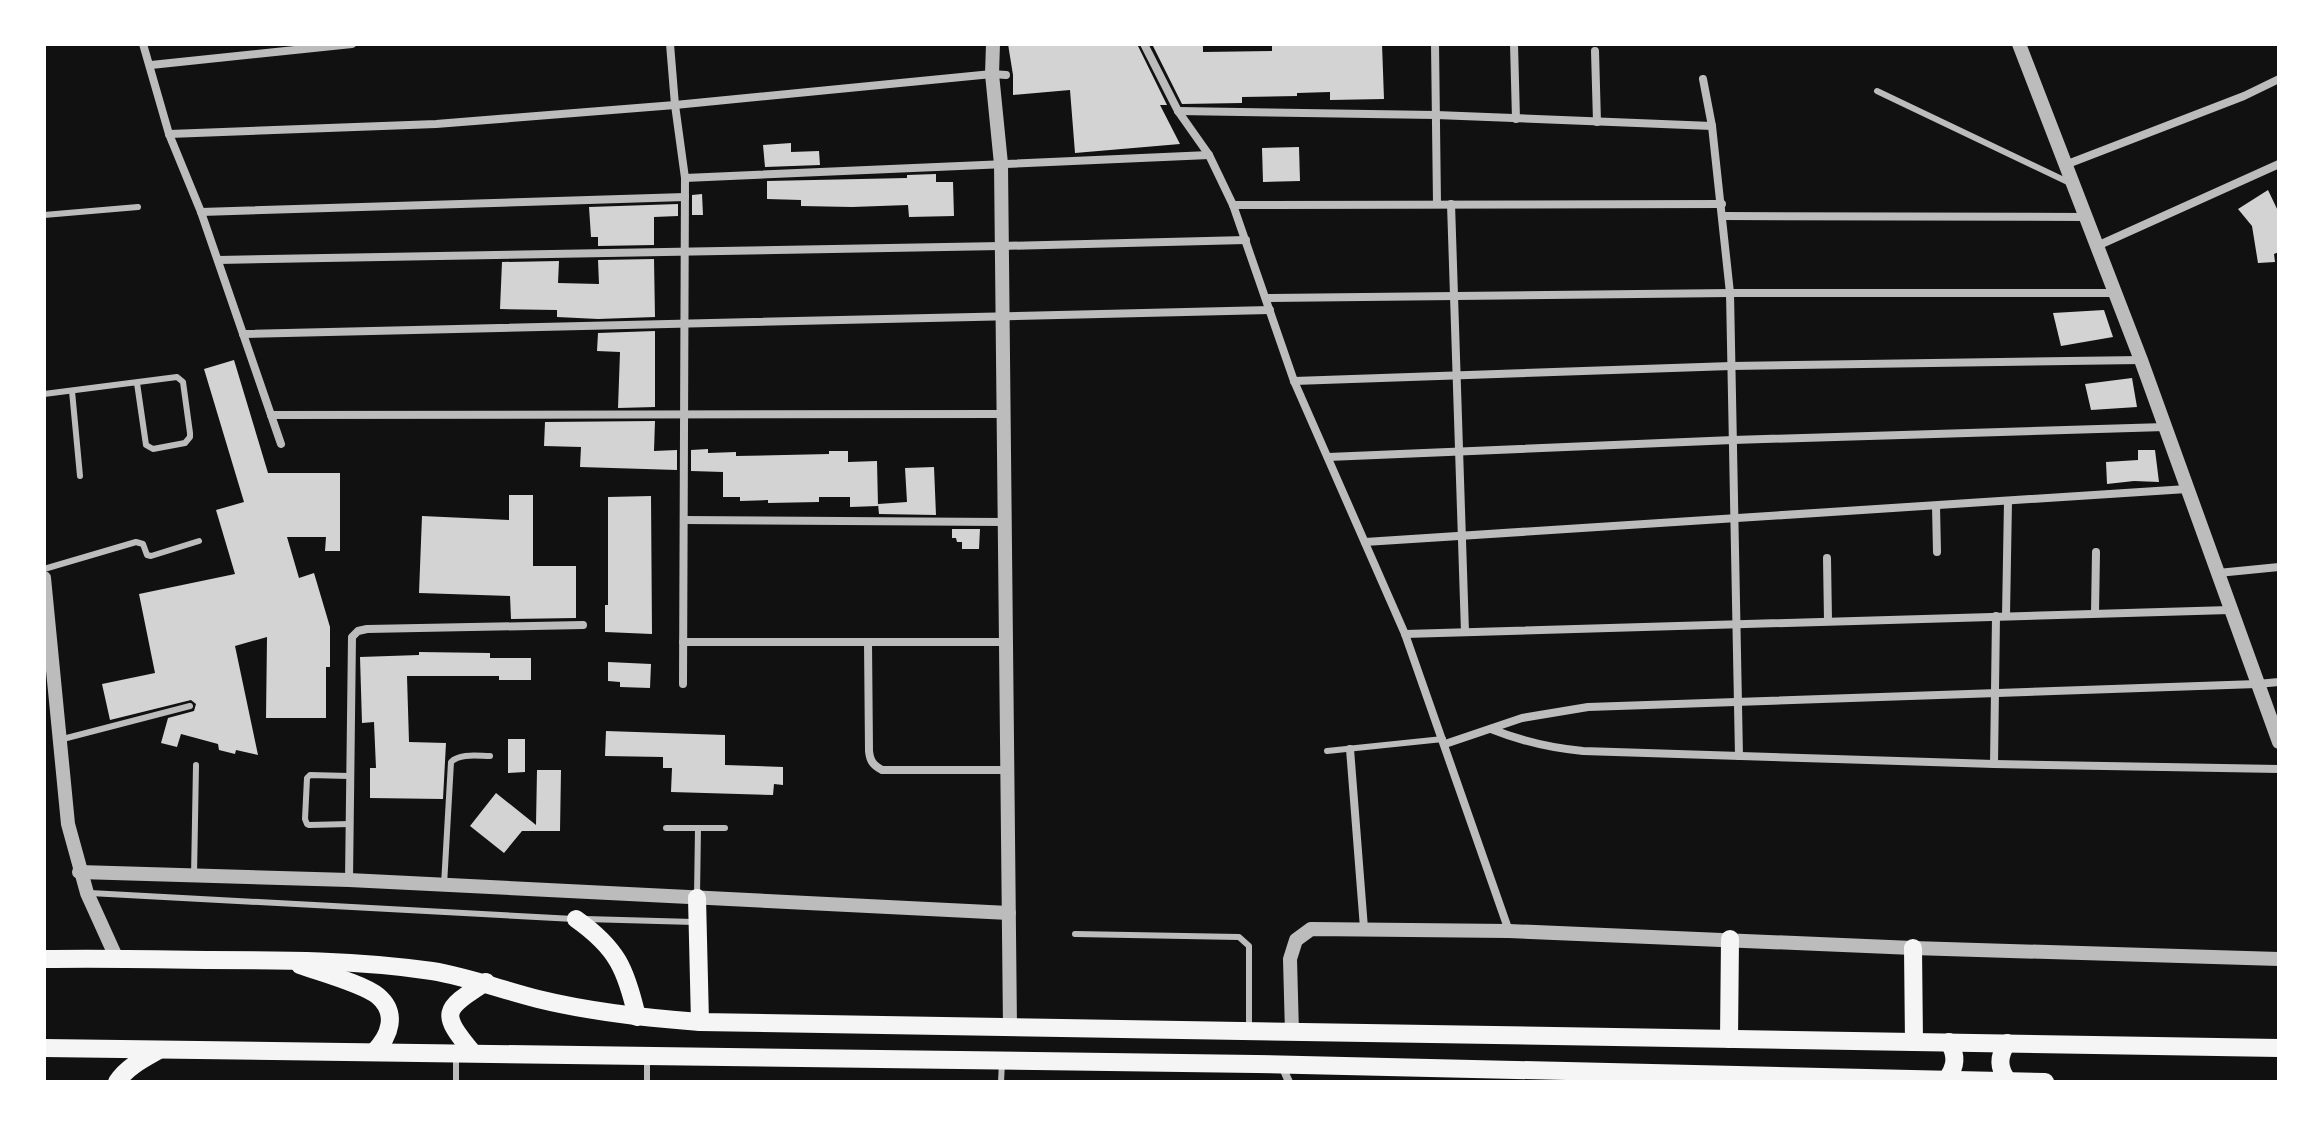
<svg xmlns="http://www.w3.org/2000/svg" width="2323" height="1126" font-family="'Roboto Condensed',sans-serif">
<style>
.building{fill:#d3d3d3}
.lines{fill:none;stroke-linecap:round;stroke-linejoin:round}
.service{stroke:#bcbcbc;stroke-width:6}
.minor{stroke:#bcbcbc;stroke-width:8}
.tertiary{stroke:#bcbcbc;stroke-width:14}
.primary{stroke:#f5f5f5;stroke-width:18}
</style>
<rect width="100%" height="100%" fill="#111"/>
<g class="building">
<polygon points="1008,44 1137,44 1167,105 1160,105 1180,144 1075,153 1070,90 1013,95 1013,75"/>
<polygon points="1152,44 1203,44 1203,52 1272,51 1272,44 1382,44 1384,99 1330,100 1330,92 1297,93 1297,96 1242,97 1242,103 1182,104"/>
<polygon points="791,143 791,152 819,151 820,165 765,167 763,145"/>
<polygon points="1299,147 1300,181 1263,182 1262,148"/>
<polygon points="936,174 936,182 953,182 954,216 909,217 908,205 852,207 801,206 801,200 767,199 767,181 907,178 907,175"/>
<polygon points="2268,190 2279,213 2279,252 2274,254 2275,262 2258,263 2252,226 2238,209"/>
<polygon points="702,194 703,215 692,215 692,195"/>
<polygon points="678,204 678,216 654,217 654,245 598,246 598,237 591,237 589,207"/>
<polygon points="654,259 655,317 598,319 557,317 557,310 500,309 502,262 559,261 558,283 599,284 598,260"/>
<polygon points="2104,310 2113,337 2061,346 2053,313"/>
<polygon points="655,331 655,407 618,408 620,352 597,351 598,333"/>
<polygon points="234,360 268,473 340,473 340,551 325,551 326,537 287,537 299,578 314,573 330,627 330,667 326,667 326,718 266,718 267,637 235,646 258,755 236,750 235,754 219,750 218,744 181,734 177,747 161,743 168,718 194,711 196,704 191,700 110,720 102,684 155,673 139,594 235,574 216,510 244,502 204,369"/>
<polygon points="2132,378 2137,407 2091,410 2085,384"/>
<polygon points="655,421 654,451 677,450 677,470 580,467 581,447 544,446 545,422"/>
<polygon points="708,449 708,453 736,452 736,456 829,454 829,451 848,451 848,462 877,461 878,506 850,507 850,497 819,497 819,502 768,503 768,500 740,501 740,497 723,497 723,472 691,471 691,450"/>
<polygon points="2138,450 2155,450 2159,482 2134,481 2107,484 2106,462 2138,460"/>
<polygon points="934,467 936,515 879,514 878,504 907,502 905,468"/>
<polygon points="509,495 533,495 533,566 576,566 576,618 511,619 510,596 419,593 422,516 509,520"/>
<polygon points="651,496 652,634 605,632 605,605 608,605 608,497"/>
<polygon points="952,529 980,529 979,549 962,549 962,542 957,542 956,538 952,538"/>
<polygon points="419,652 490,653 490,658 531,658 531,680 499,680 499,676 407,676 409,742 446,743 443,799 370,798 370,768 376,768 374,722 362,723 360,657 419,655"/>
<polygon points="608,662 651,664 650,688 620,687 620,682 608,681"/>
<polygon points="606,731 725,735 725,765 783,767 783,785 774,784 773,795 671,792 672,768 663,768 663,757 605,756"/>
<polygon points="508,739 525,739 525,772 508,773"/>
<polygon points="537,770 561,770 560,831 522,831 504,853 470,826 496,793 536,825"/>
</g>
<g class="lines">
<g class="service">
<polyline points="1877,91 2070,183"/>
<polyline points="44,215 138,207"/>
<polyline points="72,391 80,476"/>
<polyline points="44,394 177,377 183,382 190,433 190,437 185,443 153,449 146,445 137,383"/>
<polyline points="44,569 136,542 143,544 147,555 151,556 199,541"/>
<polyline points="59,740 190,706"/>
<polyline points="1327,751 1443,739"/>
<polyline points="349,776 310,775 307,778 305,819 307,824 309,825 350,824"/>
<polyline points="666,828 725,828"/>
<polyline points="194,876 196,765"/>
<path d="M444,885l7,-123c9,-9 27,-6 39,-6"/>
<polyline points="90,893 574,919"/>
<polyline points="697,896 698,828"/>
<polyline points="585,919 694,922"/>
<polyline points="1075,934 1239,937 1249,946 1249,1028"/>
<polyline points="456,1082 456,1058"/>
<polyline points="647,1082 647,1058"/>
<polyline points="1001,1082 1002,1062"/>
</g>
<g class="minor">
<polyline points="143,44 169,134 201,212 281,444"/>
<polyline points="670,44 675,105 685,178 683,684"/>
<polyline points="1144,44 1178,111 1209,155 1233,205 1294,381 1405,634 1509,931"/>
<polyline points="1435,44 1437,204"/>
<polyline points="1514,44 1516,119"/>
<polyline points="1595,51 1597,122"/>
<polyline points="151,65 352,44"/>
<polyline points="1703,79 1712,126 1730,293 1739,756"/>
<polyline points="1178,111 1436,115 1712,126"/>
<polyline points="169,134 436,124 675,105 992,74 1006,75"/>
<polyline points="2065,165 2244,96 2279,79"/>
<polyline points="685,178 1209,155"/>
<polyline points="1451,204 1465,632"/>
<polyline points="1233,205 1722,204"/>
<polyline points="201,212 685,197"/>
<polyline points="1723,216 2085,217"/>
<polyline points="2097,246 2279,164"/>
<polyline points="218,260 1001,246 1246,240"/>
<polyline points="1266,298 1730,293 2115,293"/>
<polyline points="243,334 1270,310"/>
<polyline points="1294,381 1731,366 2141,360"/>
<polyline points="271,415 1002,414"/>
<polyline points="1328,457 1733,440 2165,427"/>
<polyline points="1936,506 1937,552"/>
<polyline points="684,520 1003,522"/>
<polyline points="1365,542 2187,489"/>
<polyline points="1827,558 1828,621"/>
<polyline points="2218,573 2279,567"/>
<polyline points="2095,613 2096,552"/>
<polyline points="2006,616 2008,501"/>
<polyline points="1405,634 2230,610"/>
<polyline points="683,642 1005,642"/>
<path d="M868,642l1,109c1,10 4,14 13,19h125"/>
<path d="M1491,729c30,12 59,19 92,22l411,13 285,5"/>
<polyline points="1445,744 1522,718 1588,707 2257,684 2279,682"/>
<polyline points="1350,749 1364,928"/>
<polyline points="1994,764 1996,616"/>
<polyline points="349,880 352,637 358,631 367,629 583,625"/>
<polyline points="1282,1066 1289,1082"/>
</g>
<g class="tertiary">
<polyline points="993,44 992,74 1001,164 1010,1028"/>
<polyline points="2019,44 2141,360 2279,742"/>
<polyline points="44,578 68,824 87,893 116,957"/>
<polyline points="79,872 349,880 1009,913"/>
<polyline points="1292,1033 1290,959 1296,940 1311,929 1509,931 1913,948 2279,959"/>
</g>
<g class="primary">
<polyline points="697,898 700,1022"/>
<path d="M576,919c41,29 50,50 61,98"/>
<polyline points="1913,948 1914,1042"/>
<path d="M44,959c55,-1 109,0 164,1 75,0 149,0 224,11 37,6 70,19 106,28 53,13 107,19 162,23l1579,26"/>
<path d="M300,965c19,7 64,19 78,31 20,17 12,40 -4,56"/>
<polyline points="1729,1039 1730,939"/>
<path d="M2007,1043c-9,14 -9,25 1,38"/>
<polyline points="44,1048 1256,1064 2045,1082"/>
<path d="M473,1053c-34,-41 -30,-43 13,-71"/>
<path d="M1947,1079c9,-13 10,-23 2,-37"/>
<path d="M117,1082c10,-15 26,-23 42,-32"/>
</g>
</g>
<rect width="2323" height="1126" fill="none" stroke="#ffffff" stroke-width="92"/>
</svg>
